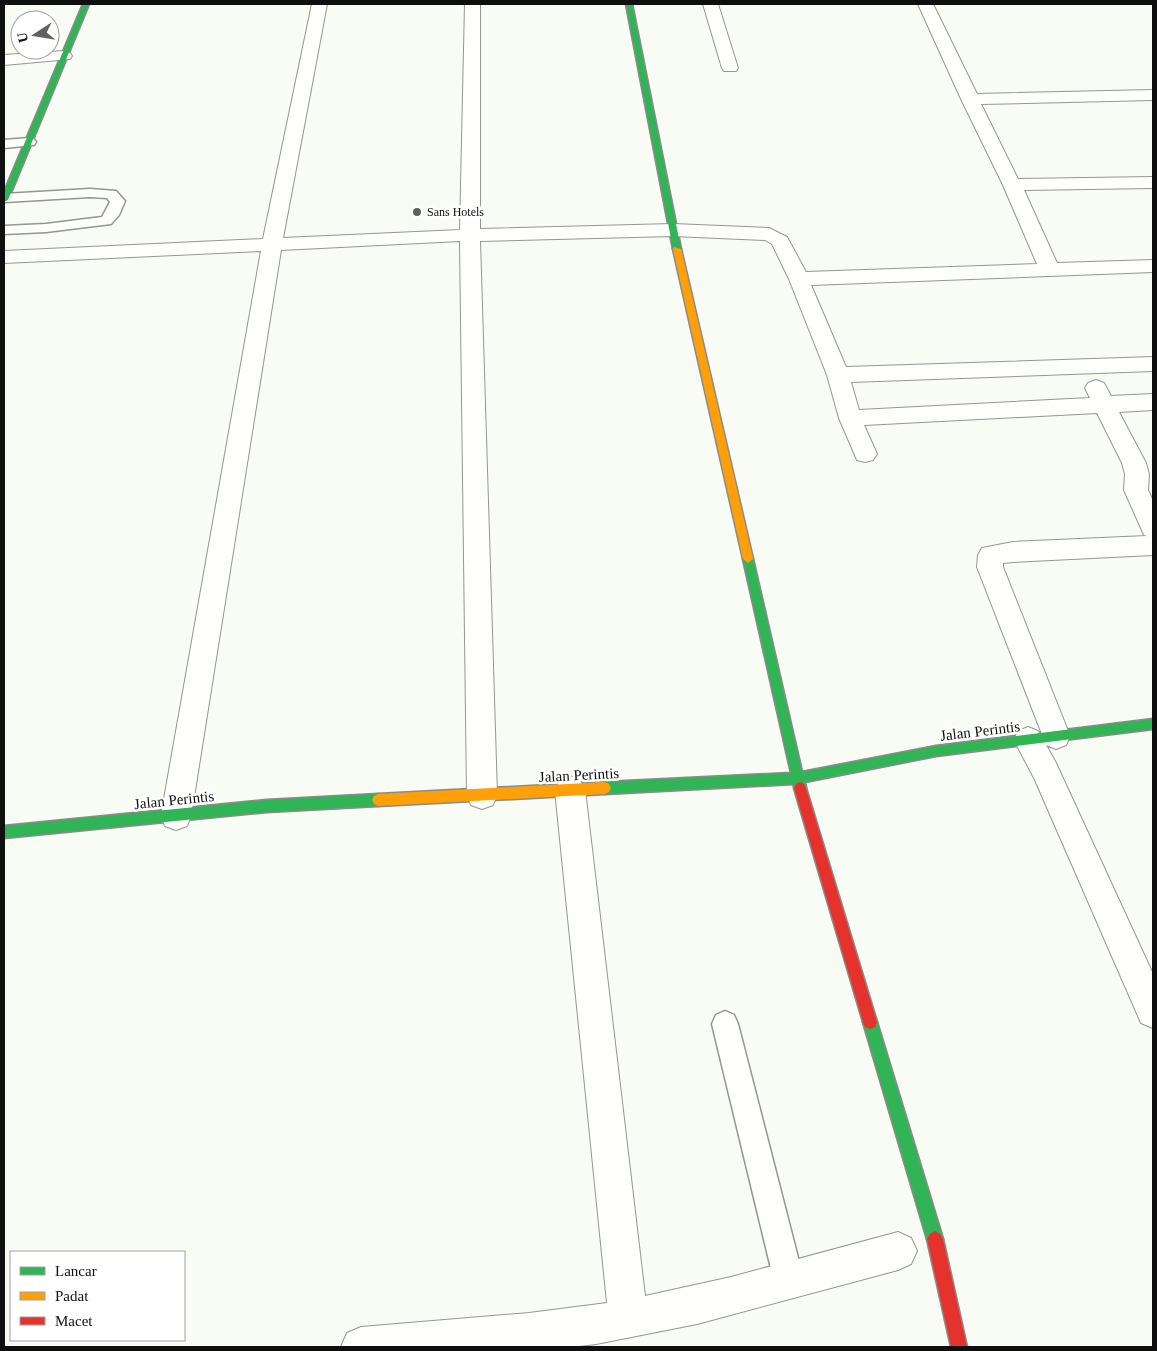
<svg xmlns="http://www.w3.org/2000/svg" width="1157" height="1351" font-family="'Times New Roman',serif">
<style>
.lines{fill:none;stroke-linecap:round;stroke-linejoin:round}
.lane-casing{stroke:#949692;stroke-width:3}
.street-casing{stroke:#949692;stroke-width:2}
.fast-casing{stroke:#8b8c89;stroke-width:3}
.slow-casing{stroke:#8b8c89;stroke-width:3}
.jam-casing{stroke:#8b8c89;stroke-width:3}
.lane{fill:#fefffd;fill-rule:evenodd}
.street{fill:#fefffd;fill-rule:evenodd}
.fast{fill:#30b455;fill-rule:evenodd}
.slow{fill:#ff9f0a;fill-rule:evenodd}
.jam{fill:#e5322d;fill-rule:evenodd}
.poi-dot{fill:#61625f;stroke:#fff;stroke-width:2}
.labels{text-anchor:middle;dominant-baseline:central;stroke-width:5;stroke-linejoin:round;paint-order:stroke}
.far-poi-label{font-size:12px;fill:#0f0f0f;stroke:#fff;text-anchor:start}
.street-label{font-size:15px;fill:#0f0f0f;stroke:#fff}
</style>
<rect width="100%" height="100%" fill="#f8fcf4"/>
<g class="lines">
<g class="lane-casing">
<g id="lane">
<polygon points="29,138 34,139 36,142 34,145 4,148 4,140"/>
<polygon points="90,189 116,191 125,201 119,215 111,224 46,232 4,234 4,226 46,224 102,217 110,202 107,198 90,197 5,202 4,194"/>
<polygon points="725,1011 734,1015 738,1024 804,1281 800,1292 789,1296 778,1292 774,1281 712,1024 716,1015"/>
</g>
</g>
<g class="street-casing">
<g id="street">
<polygon points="312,4 327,4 283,238 460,230 465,4 480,4 480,229 673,224 769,228 787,237 806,272 1037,264 1003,185 961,99 918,4 933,4 977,94 1153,90 1153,100 981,104 1018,179 1153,177 1153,188 1024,190 1057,263 1153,260 1153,272 811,285 846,367 1153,357 1153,371 851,382 859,410 1090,398 1085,388 1088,383 1096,380 1104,383 1111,396 1153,394 1153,410 1119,412 1146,463 1149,474 1148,490 1153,501 1153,555 1013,562 1003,563 1003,567 1070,736 1066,745 1056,749 1046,745 1056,763 1153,974 1153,1028 1141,1023 1035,780 1014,740 1018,731 1028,727 1038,731 1045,742 977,567 978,555 982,548 1013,542 1147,536 1144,535 1124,490 1125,474 1122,463 1097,413 864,425 877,454 873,460 865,462 857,460 839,418 827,375 789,279 772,244 765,240 673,236 480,241 497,795 493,805 482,809 471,805 467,795 460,241 281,250 191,816 187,826 176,830 165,826 161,816 261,251 4,263 4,251 263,239"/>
<polygon points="703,4 718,4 738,68 736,71 724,71 722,68"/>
<polygon points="64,51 70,53 72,56 70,59 4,65 4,55"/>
<polygon points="570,776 580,780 585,790 645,1296 731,1277 898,1232 911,1238 917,1251 911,1264 898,1270 697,1324 596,1344 571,1347 341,1347 347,1333 361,1327 529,1313 607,1303 555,790 560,780"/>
</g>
</g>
<g class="fast-casing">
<g id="fast">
<polygon points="83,4 89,4 8,200 4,202 4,192"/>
<polygon points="626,4 632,4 681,249 677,251 673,249"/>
<polygon points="748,555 753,559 802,772 936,746 1153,719 1153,729 936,756 805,782 806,788 804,792 800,794 796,792 793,784 605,794 601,792 599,788 601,784 605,782 791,773 743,559"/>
<polygon points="378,794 382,796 384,800 382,804 378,806 267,812 4,838 4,826 267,800"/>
<polygon points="870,1015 875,1017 877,1022 943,1239 940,1244 935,1247 930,1244 927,1239 863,1022 865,1017"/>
</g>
</g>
<g class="slow-casing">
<g id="slow">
<polygon points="674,247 681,249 753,559 748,563 743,559 673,249"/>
<polygon points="605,782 609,784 611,788 609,792 605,794 378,806 374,804 372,800 374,796 378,794"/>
</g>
</g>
<g class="jam-casing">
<g id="jam">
<polygon points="800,782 804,784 806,788 877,1022 875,1027 870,1029 865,1027 863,1022 794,788 796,784"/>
<polygon points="935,1231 940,1234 943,1239 967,1347 951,1347 927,1239 930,1234"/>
</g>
</g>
<use href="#lane" class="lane"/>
<use href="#street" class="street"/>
<use href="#fast" class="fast"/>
<use href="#slow" class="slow"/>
<use href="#jam" class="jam"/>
</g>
<circle class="poi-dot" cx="417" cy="212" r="5"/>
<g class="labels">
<g class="far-poi-label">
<text x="427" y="212">Sans Hotels</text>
</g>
<g class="street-label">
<text transform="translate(980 731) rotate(-7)">Jalan Perintis</text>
<text transform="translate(579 775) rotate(-3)">Jalan Perintis</text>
<text transform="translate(174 800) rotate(-6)">Jalan Perintis</text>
</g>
</g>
<rect width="1157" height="1351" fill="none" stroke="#0f0f0f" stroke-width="10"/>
<rect x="10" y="1251" width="175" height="90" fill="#ffffff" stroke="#9f9f9f"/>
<rect x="20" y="1267" width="25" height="8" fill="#30b455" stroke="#9f9f9f"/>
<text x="55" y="1276" font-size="15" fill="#0f0f0f">Lancar</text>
<rect x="20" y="1292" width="25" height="8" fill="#ff9f0a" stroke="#9f9f9f"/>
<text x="55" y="1301" font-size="15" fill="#0f0f0f">Padat</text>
<rect x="20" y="1317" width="25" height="8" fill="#e5322d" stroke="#9f9f9f"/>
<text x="55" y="1326" font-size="15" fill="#0f0f0f">Macet</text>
<g transform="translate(35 35) rotate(258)"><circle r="24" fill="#ffffff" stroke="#9f9f9f"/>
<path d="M0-4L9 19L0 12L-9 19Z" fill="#61625f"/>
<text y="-8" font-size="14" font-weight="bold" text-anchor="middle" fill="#0f0f0f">U</text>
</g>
</svg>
